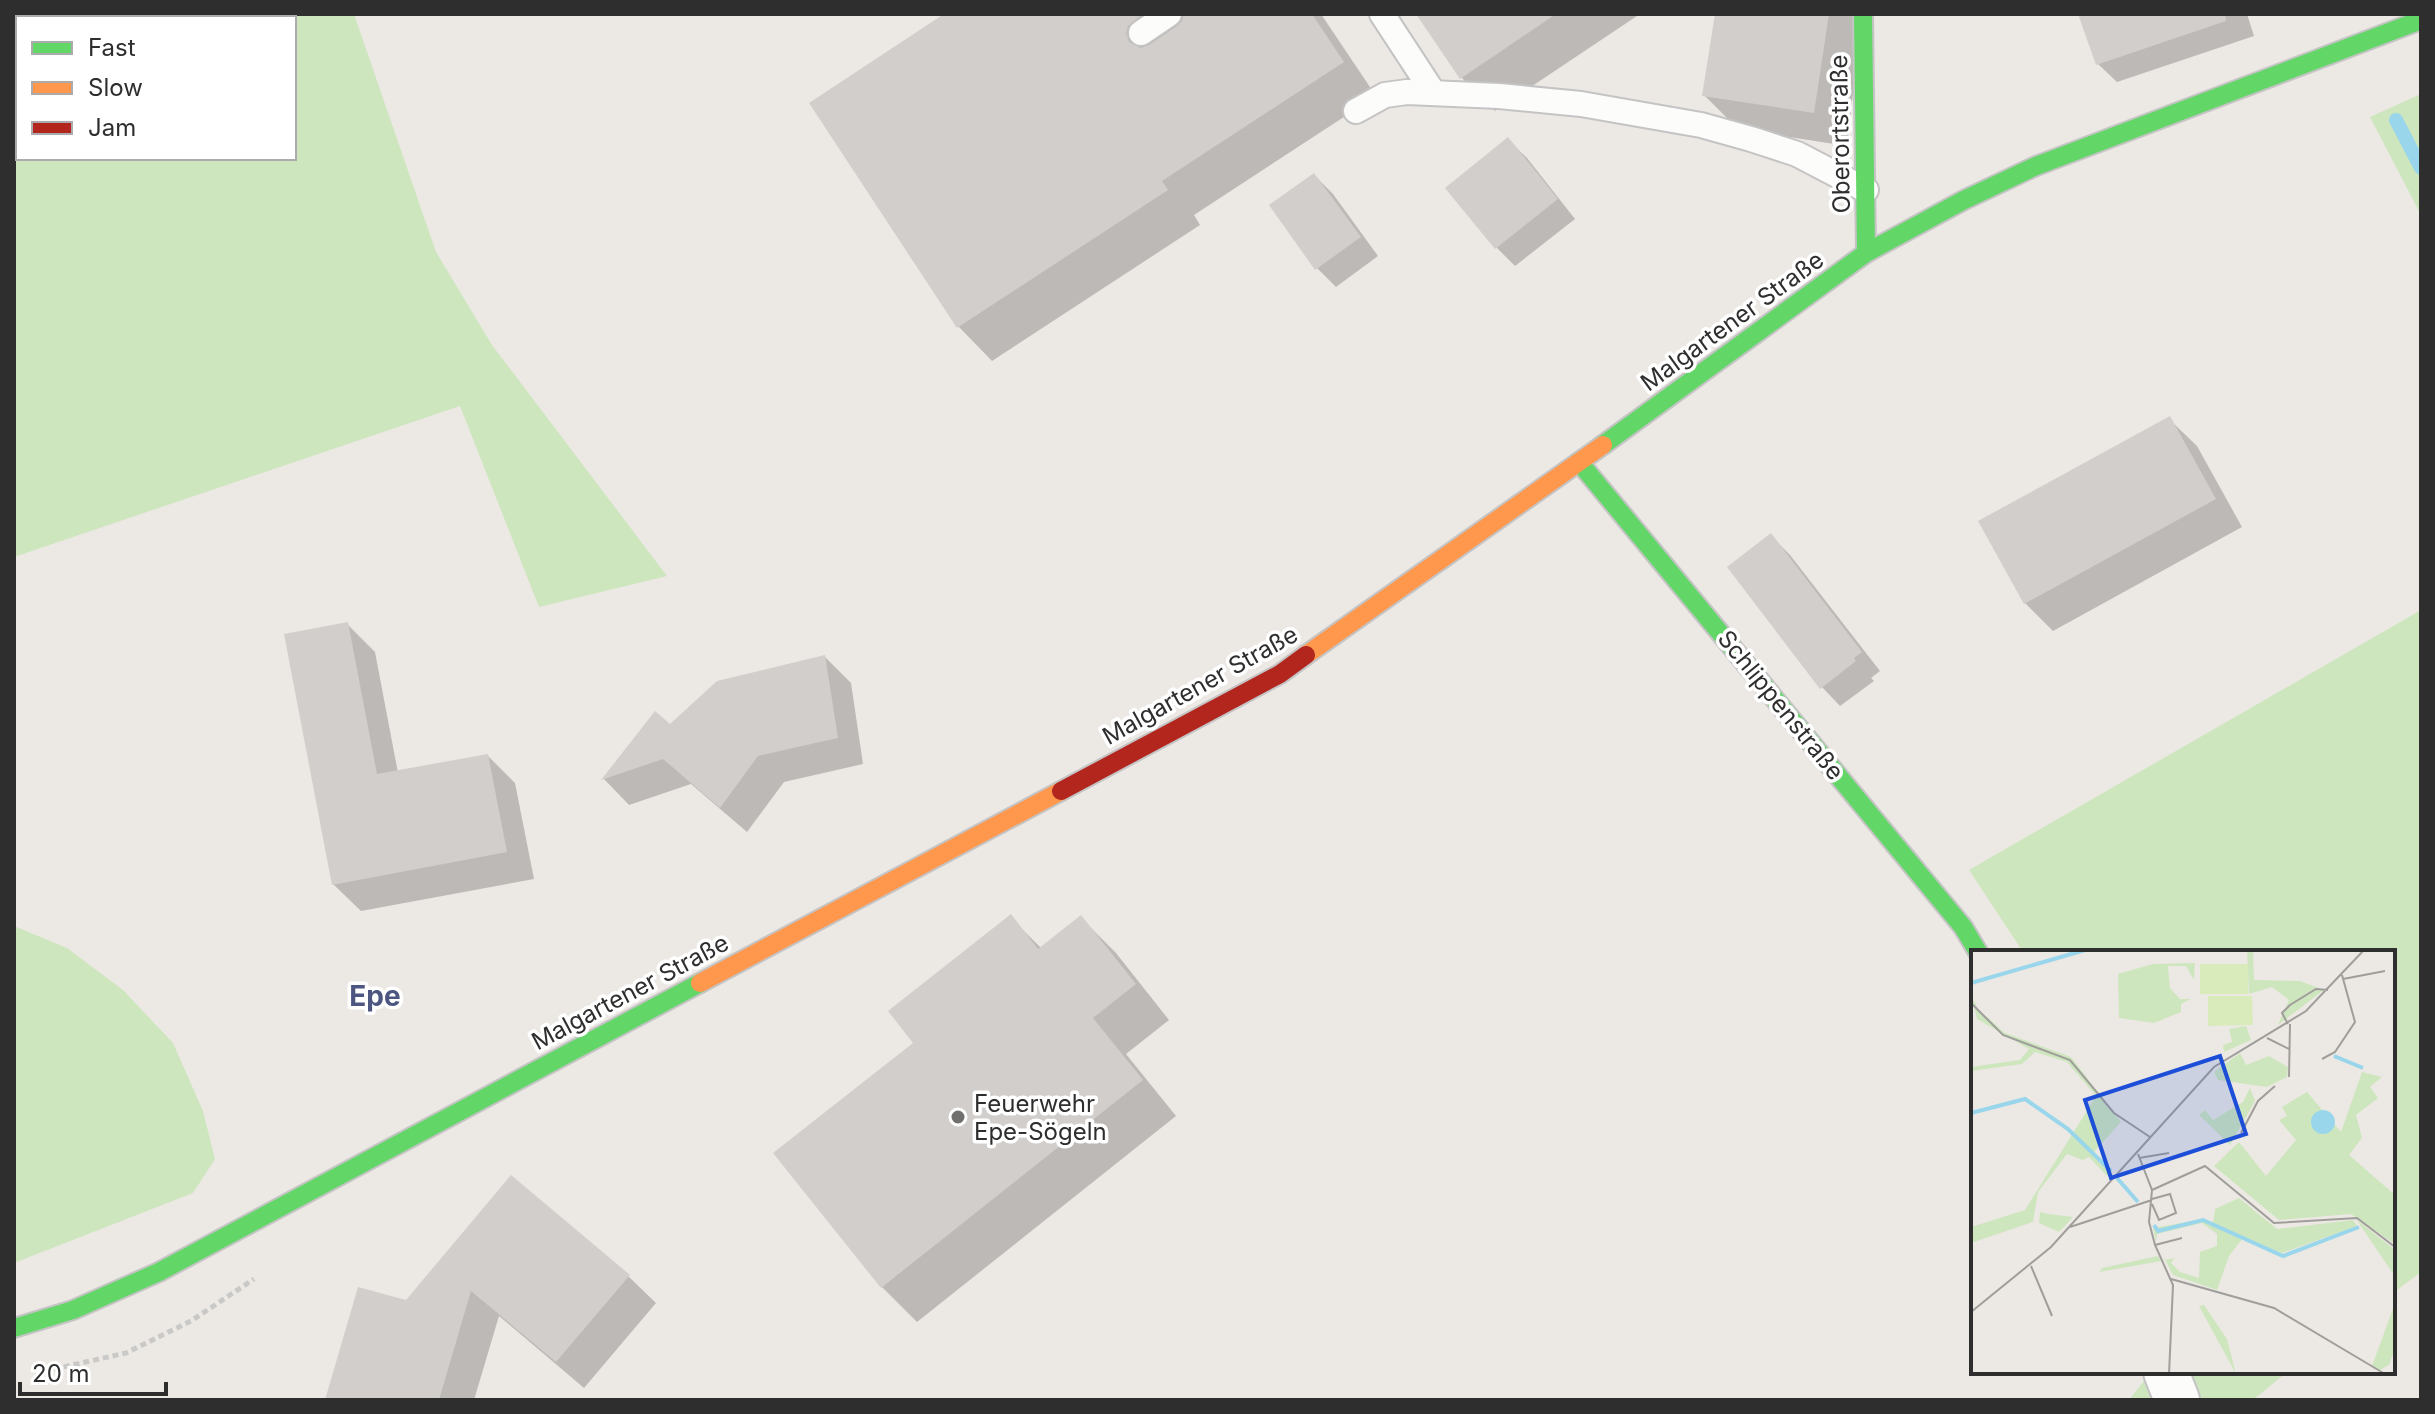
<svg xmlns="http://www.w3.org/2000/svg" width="2435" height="1414" font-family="Inter,sans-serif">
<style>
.green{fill:#cee6be}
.shadow{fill:#0003}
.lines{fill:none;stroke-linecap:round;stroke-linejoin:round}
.stream{stroke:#99d6ec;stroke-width:14}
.building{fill:#d1cecb}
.lane-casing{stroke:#c5c4c5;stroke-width:28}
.street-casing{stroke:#c5c4c5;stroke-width:48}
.fast-casing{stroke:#c5c4c5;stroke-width:22}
.slow-casing{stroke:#c5c4c5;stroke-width:22}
.jam-casing{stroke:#c5c4c5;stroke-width:22}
.path{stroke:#c9c9c8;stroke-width:5;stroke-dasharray:6 4;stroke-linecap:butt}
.lane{stroke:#fcfcfb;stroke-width:24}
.street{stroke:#fcfcfb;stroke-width:44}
.fast{stroke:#63d668;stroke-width:18}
.slow{stroke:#ff974d;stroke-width:18}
.jam{stroke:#b3261e;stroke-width:18}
.poi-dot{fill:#706f6e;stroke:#fff;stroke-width:3}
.labels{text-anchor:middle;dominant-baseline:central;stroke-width:7;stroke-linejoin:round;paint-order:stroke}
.street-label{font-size:24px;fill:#2e2e2e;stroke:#fff}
.poi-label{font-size:24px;fill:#2e2e2e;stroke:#fff;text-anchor:start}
.quarter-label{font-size:28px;font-weight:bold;fill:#4d5680;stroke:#fff}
.inset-river{fill:none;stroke:#99d6ec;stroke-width:4}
.inset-road{fill:none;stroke:#a09e9b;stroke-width:2}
.view{fill:#1d4ed8;fill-opacity:0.15;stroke:#1d4ed8;stroke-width:4}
.inset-edge{fill:none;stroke:#2e2e2e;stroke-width:4}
</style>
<rect width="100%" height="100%" fill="#ece8e4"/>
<g class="green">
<polygon points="171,14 354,14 436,252 492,345 667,576 539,607 460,406 14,557 14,152 18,148 18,158 294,158 294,18 166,18"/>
<polygon points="2421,94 2421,215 2370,117"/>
<polygon points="2421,610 2421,1272 2393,1293 2393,952 2023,952 1969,870"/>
<polygon points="14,926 67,948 123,990 173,1043 203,1111 215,1159 193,1193 14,1263"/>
<polygon points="2151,1372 2287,1372 2253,1400 2129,1400"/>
</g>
<g class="shadow">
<polygon points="948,14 1321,14 1376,96 1194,215 1200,225 992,361 959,327 812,103"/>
<polygon points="1419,14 1640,14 1495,111 1462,78"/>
<polygon points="1717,14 1862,14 1847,146 1738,129 1704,95"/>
<polygon points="2081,14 2247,14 2254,36 2117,82 2098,64"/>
<polygon points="1508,140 1527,158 1575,219 1515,266 1497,248"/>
<polygon points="1314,175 1333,194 1378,256 1336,287 1317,268"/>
<polygon points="2169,419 2197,446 2242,527 2053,631 2025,603"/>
<polygon points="1771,536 1790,555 1880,671 1871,678 1874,681 1840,706 1822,687"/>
<polygon points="347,624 375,652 398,773 488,756 515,783 534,879 361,911 333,884"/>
<polygon points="825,657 851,683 863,764 784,782 747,832 691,784 629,805 604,779 656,714 670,726"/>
<polygon points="1010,917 1042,949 1081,918 1116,953 1169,1020 1126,1054 1176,1116 917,1322 882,1287 916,1043"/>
<polygon points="512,1178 628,1276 656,1303 584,1388 499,1316 474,1400 327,1400"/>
</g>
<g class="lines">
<polyline class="stream" points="2396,120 2421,168"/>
</g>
<g class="building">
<polygon points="944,14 1142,14 1128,26 1126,33 1129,42 1141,48 1149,45 1177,26 1182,21 1184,14 1312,14 1344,62 1162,181 1168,190 957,328 809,103"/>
<polygon points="1416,14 1556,14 1460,79"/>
<polygon points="1715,14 1829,14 1814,113 1702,96"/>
<polygon points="2078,14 2225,14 2226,21 2096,65"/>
<polygon points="1508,137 1558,199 1495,249 1445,188"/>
<polygon points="1314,173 1361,237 1315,270 1269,205"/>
<polygon points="2170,416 2216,499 2024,604 1978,521"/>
<polygon points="1771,533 1862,652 1854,658 1856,661 1820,689 1727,567"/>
<polygon points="348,622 377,774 488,754 507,852 332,885 284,634"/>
<polygon points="825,655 838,738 758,756 720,808 663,759 601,780 655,711 670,724 717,681"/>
<polygon points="1011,914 1038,949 1081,915 1136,984 1093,1018 1143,1080 881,1288 773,1153 913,1043 888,1011"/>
<polygon points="511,1175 630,1275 556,1362 471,1291 439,1400 325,1400 358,1287 406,1300"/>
</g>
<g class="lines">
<g class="lane-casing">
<g id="lane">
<polyline points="1382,14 1433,92"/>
<polyline points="1141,33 1169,14"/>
<polyline points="14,97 18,93"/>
<polyline points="1356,111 1385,95 1407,92 1499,96 1581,104 1701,125 1751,139 1797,154 1866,190"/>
</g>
</g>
<g class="street-casing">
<polyline id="street" points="2166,1372 2177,1400"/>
</g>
<g class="fast-casing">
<g id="fast">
<polyline points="1863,14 1866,253"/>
<polyline points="1603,445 1866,253 1964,200 2036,166 2421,20"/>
<polyline points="1579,462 1963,927 1978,952"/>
<polyline points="14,1328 73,1310 159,1272 700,983"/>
</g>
</g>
<g class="slow-casing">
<g id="slow">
<polyline points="1306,655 1603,445"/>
<polyline points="700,983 1061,791"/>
</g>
</g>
<g class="jam-casing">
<polyline id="jam" points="1061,791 1280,674 1306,655"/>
</g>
<g class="path">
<polyline points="97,18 102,14"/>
<polyline points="54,1369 126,1353 191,1321 254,1279"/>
</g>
<use href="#lane" class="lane"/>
<use href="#street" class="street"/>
<use href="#fast" class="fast"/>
<use href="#slow" class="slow"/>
<use href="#jam" class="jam"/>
</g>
<circle class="poi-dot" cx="958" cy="1117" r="8"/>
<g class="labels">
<g class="street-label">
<text transform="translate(1840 134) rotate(-91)">Oberortstraße</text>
<text transform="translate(1732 321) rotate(-36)">Malgartener Straße</text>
<text transform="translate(1200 685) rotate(-29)">Malgartener Straße</text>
<text transform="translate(1781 705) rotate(51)">Schlippenstraße</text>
<text transform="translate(630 992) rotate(-28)">Malgartener Straße</text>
</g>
<g class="poi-label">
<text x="974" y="1103">Feuerwehr<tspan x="974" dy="28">Epe-Sögeln</tspan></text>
</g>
<g class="quarter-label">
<text x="375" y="996">Epe</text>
</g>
</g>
<g transform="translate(1971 950)">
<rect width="424" height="424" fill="#ece8e4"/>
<path d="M276,0h6l1,30 46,1 24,9 -46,35 11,-25 -17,-13 -23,7zM224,13l-1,17 -8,-14h-18l2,22 10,11h11l-10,5v8l-27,11 -35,-5 -1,-44 35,-10zM0,44l7,15 27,24 66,24 50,65 -27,30 18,19 -5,5 -18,-19 -6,3 -16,-6 -29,38 -5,30 -62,21v-16l54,-17 71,-114 -29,-34 -32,-10 -13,12 -51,7v-4l49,-7 9,-11 -52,-30zM275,76l5,14 -27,12 -1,-7 9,-3 -3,-13zM269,103l6,12 23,-9 19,11 -1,10 -20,10 -49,-7 -4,-8zM391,122l20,5 -12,10 8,11 -22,17 6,23 -13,17 46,40v49l-44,-30 -72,6 -65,-54 25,-24 27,34 30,-36 -17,-20 8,-4 -5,-9 25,-15 34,40zM279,138l5,13 -25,44 -31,-30 6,-5 8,10 30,-18zM268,248l38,31 76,-9 4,6 -75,27 -39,-15 -14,18 -12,34 -44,-15 -15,-29 7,14 10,-2 -4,5 9,9 19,6 1,-26 17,-6v-12l-15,-11 -45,11 -1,8 -3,-14 50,-9 10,4 2,-14zM69,262l9,2 24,3 -14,15 -20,-9zM385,269l39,31v26l-1,-1zM187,306l3,5 -62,11 3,-4zM424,353v45l-6,17 -9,5 -8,-4zM233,355l23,34 9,35 -37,-68z" fill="#cee6be"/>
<path d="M229,14h48v30h-48zM237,46h44l1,29 -45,1z" fill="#d9eabb"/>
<path d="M340 172a12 12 0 1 1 24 0a12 12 0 1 1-24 0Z" fill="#99d6ec"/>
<path class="inset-river" d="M0,33l114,-33M363,106l29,12M0,163l54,-14 43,30 43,42M146,228l21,24M183,275l4,6 45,-11 80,36 76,-29"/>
<path class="inset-road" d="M372,29l42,-8M0,53l32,32 67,25 44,53 36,24M317,74l-6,-11 8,-8 26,-16 12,1M296,88l22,11M351,109l13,-7 20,-30 -13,-47M318,127l1,-53M270,183l17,-32 17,-15M167,204l14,36 -3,32 6,23 18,40 -4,89M168,208l30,-5M181,240l53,-24 69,57 83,-5 38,29M181,249l18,-5 6,19 -17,7 -7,-16M99,277l82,-27M184,295l27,-7M60,316l21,50M200,329l103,29 111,66M0,362l80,-65 163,-180 92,-56 58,-61"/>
<path class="view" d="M249,106l26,78 -135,44 -26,-78z"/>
<rect width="424" height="424" class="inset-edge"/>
</g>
<rect width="2435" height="1414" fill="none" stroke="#2e2e2e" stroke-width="32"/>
<rect x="16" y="16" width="280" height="144" fill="#ffffff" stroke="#ababab" stroke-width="2"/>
<rect x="32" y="42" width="40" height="12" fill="#63d668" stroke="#ababab" stroke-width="2"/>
<text x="88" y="56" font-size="24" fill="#2e2e2e">Fast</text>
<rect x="32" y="82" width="40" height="12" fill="#ff974d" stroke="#ababab" stroke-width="2"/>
<text x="88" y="96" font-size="24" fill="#2e2e2e">Slow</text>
<rect x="32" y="122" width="40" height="12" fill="#b3261e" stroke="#ababab" stroke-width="2"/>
<text x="88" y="136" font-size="24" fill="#2e2e2e">Jam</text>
<path d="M20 1382v12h146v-12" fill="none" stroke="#2e2e2e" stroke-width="4"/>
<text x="32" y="1382" font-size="24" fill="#2e2e2e" stroke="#ffffff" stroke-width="6" paint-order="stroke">20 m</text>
</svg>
